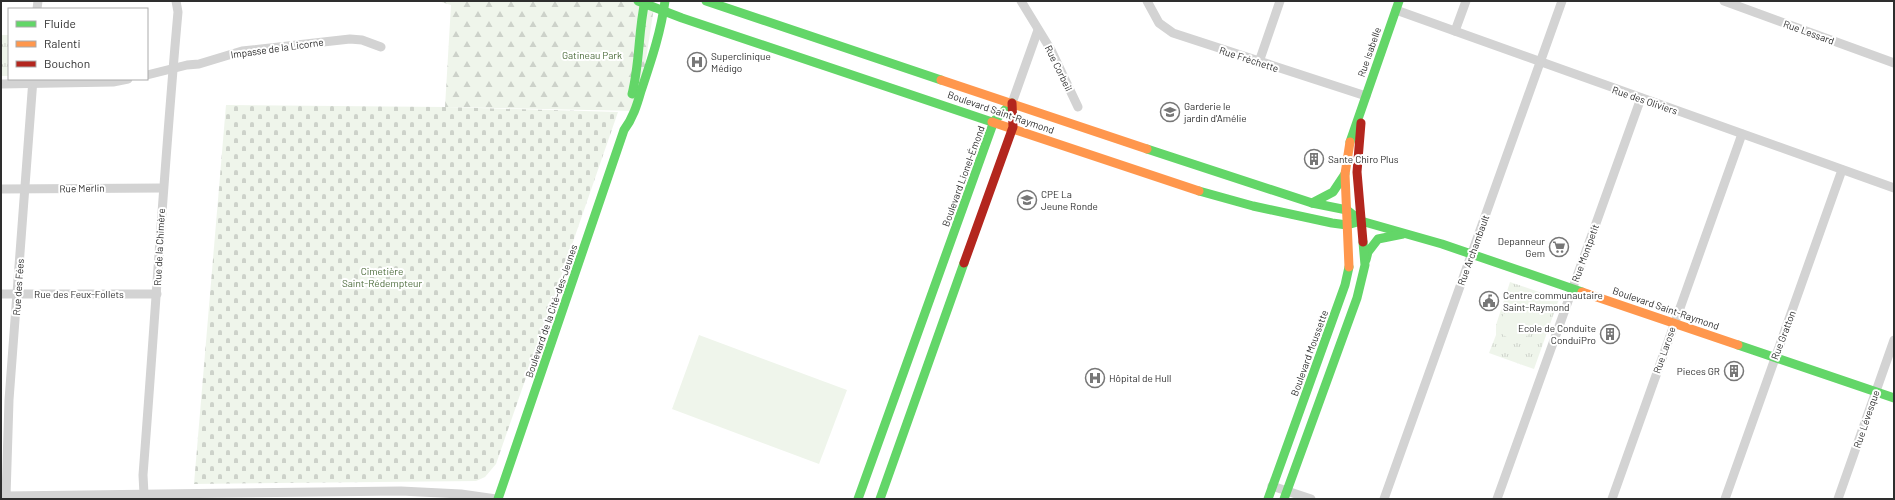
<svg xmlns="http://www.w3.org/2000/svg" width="1895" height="500" font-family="Barlow,sans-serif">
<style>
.grass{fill:url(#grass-tufts)}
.forest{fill:url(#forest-firs)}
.cemetery{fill:url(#cemetery-stones)}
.pitch{fill:#eff5eb}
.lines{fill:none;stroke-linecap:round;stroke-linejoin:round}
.street{stroke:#d3d3d3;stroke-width:9}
.fast{stroke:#63d668;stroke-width:9}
.slow{stroke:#ff974d;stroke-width:9}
.jam{stroke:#b3261e;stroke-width:9}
.labels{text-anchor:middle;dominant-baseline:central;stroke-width:4;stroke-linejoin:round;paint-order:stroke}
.street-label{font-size:10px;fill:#2e2e2e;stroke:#fff}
.park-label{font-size:10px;fill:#4b6b3a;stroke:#fff}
.poi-label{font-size:10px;fill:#2e2e2e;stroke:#fff;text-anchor:start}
</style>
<defs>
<pattern id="grass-tufts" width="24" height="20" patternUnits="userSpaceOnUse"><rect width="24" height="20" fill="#eff5eb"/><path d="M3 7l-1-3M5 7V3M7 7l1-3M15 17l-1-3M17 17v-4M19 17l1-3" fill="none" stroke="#cdd2ca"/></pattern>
<pattern id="forest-firs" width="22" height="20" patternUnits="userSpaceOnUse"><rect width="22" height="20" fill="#eff5eb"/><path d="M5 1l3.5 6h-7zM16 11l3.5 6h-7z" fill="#cdd2ca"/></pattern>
<pattern id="cemetery-stones" width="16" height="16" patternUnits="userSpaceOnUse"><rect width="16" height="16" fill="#eff5eb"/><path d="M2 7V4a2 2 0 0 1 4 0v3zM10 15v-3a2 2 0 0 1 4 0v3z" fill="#cdd2ca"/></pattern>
</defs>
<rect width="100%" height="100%" fill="#fff"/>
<g class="grass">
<rect x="1" y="35" width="8" height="41"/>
<polygon points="1510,282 1559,299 1534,369 1489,353 1496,335 1496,325"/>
</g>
<polygon class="forest" points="438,1 655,1 644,72 635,111 445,107 451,5"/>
<polygon class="cemetery" points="226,105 445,107 618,112 496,464 485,477 476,481 194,484"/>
<g class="pitch">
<path d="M1522,293l29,10c2,10 -4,18 -6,28l-4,3 -10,-1 -14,9 -14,-7c-5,-17 -2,-21 13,-29l2,-10z"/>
<polygon points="699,335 847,390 819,464 672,409"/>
</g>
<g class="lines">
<g class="street">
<polyline points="1021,1 1051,50 1078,107"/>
<polyline points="1147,1 1159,23 1173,33 1366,96"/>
<polyline points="1724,1 1894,63"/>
<polyline points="37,9 38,1"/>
<polyline points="1396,10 1894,188"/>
<polyline points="1455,31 1466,1"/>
<polyline points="1259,62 1280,1"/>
<polyline points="147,75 187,65 199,64 242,51 350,39 362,40 381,47"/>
<polyline points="33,79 9,400 6,496 401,491 461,494 496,499"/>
<polyline points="1,84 113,82 128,79"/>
<polyline points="1012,103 1038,30"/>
<polyline points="1,189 162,188"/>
<polyline points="1,294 157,294"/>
<polyline points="1272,486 1311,499"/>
<path d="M144,494l-1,-19c12,-154 21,-309 35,-463l-2,-11"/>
<polyline points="1384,499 1562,1"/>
<polyline points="1497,499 1641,98"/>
<polyline points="1612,499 1742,134"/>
<polyline points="1725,499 1842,170"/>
<polyline points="1838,499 1894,340"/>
</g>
<g class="fast">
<polyline points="638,1 682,18 992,122"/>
<polyline points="706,1 941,80"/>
<path d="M632,94c8,-31 6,-62 13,-93"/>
<polyline points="1350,142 1399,1"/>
<polyline points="1147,149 1312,203 1347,210 1361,221 1442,244 1582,292"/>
<polyline points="1199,191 1253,206 1332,223 1347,225 1361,221"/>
<polyline points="1312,203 1333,192 1345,174"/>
<polyline points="1366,260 1368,252 1378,239 1403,234"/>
<polyline points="1738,345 1894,398"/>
<path d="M498,499l126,-369c9,-12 13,-25 17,-39 10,-30 20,-59 24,-90"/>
<polyline points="858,499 994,121 1012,103"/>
<polyline points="880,499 964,263"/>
<polyline points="1268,499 1345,285 1349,267"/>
<polyline points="1284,499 1357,298 1365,265 1363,242"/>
</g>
<g class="slow">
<polyline points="941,80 1147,149"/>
<polyline points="992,122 1199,191"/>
<polyline points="1349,267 1345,174 1350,142"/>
<polyline points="1582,292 1738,345"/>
</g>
<g class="jam">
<polyline points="1361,123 1357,172 1363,242"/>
<polyline points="964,263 1013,127 1012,103"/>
</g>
</g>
<defs>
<g id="hospital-ring" transform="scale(1)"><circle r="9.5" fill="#fff" stroke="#777" stroke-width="1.5"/><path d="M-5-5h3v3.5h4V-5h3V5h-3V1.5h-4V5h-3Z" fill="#777"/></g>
<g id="school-ring" transform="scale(1)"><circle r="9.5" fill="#fff" stroke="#777" stroke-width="1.5"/><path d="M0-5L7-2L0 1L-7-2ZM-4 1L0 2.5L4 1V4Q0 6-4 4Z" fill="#777"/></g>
<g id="building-ring" transform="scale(1)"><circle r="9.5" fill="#fff" stroke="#777" stroke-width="1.5"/><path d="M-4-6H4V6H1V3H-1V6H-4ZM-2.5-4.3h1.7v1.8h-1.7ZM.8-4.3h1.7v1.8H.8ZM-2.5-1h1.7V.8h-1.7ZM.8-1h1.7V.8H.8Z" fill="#777"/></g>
<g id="supermarket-ring" transform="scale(1)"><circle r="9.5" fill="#fff" stroke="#777" stroke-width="1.5"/><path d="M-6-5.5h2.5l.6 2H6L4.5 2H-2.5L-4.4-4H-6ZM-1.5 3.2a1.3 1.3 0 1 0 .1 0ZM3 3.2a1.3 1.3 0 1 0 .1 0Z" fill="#777"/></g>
<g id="civic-ring" transform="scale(1)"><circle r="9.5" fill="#fff" stroke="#777" stroke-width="1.5"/><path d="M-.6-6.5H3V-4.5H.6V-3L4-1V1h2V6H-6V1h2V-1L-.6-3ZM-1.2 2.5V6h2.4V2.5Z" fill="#777"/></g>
</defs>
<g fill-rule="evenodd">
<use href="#hospital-ring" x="697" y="62"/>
<use href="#school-ring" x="1170" y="112"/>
<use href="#building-ring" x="1314" y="159"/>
<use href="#school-ring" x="1027" y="200"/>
<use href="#supermarket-ring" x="1559" y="247"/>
<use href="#civic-ring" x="1489" y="301"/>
<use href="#building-ring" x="1610" y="334"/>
<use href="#building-ring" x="1734" y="371"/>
<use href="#hospital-ring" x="1095" y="378"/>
</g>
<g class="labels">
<g class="street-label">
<text transform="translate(1809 32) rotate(20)">Rue Lessard</text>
<text transform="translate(277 48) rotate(-8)">Impasse de la Licorne</text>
<text transform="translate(1369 52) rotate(-71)">Rue Isabelle</text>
<text transform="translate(1249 59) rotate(18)">Rue Fréchette</text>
<text transform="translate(1059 68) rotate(64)">Rue Corbeil</text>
<text transform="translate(1645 100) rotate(19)">Rue des Oliviers</text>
<text transform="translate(1001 112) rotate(19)">Boulevard Saint-Raymond</text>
<text transform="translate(963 176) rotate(-70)">Boulevard Lionel-Émond</text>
<text transform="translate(82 188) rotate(-1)">Rue Merlin</text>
<text transform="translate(159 247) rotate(-87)">Rue de la Chimère</text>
<text transform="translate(1473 250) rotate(-70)">Rue Archambault</text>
<text transform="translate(1585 253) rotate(-70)">Rue Montpetit</text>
<text transform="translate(18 287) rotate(-86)">Rue des Fées</text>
<text x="79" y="294">Rue des Feux-Follets</text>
<text transform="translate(1666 308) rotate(19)">Boulevard Saint-Raymond</text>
<text transform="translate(551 311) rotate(-71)">Boulevard de la Cité-des-Jeunes</text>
<text transform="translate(1783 335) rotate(-69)">Rue Gratton</text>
<text transform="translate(1664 350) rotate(-71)">Rue Larose</text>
<text transform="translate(1309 353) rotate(-70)">Boulevard Moussette</text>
<text transform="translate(1866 419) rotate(-71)">Rue Lévesque</text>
</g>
<g class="park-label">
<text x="592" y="55">Gatineau Park</text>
<text x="382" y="271">Cimetière<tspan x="382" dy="12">Saint-Rédempteur</tspan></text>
</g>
<g class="poi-label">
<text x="711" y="56">Superclinique<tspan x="711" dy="12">Médigo</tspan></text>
<text x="1184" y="106">Garderie le<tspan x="1184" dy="12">jardin d'Amélie</tspan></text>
<text x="1328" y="159">Sante Chiro Plus</text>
<text x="1041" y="194">CPE La<tspan x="1041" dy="12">Jeune Ronde</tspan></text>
<text x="1545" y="241" text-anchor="end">Depanneur<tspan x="1545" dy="12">Gem</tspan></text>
<text x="1503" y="295">Centre communautaire<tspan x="1503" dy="12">Saint-Raymond</tspan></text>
<text x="1596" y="328" text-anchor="end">Ecole de Conduite<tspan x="1596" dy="12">ConduiPro</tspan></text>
<text x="1720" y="371" text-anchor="end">Pieces GR</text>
<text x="1109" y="378">Hôpital de Hull</text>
</g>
</g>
<rect width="1895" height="500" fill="none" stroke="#2e2e2e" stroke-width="4"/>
<rect x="8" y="8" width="140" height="72" fill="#ffffff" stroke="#ababab"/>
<rect x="16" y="21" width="20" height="6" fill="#63d668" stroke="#ababab"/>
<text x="44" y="28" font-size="12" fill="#2e2e2e">Fluide</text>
<rect x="16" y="41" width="20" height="6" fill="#ff974d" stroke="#ababab"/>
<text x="44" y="48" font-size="12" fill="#2e2e2e">Ralenti</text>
<rect x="16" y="61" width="20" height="6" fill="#b3261e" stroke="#ababab"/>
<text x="44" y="68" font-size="12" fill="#2e2e2e">Bouchon</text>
</svg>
